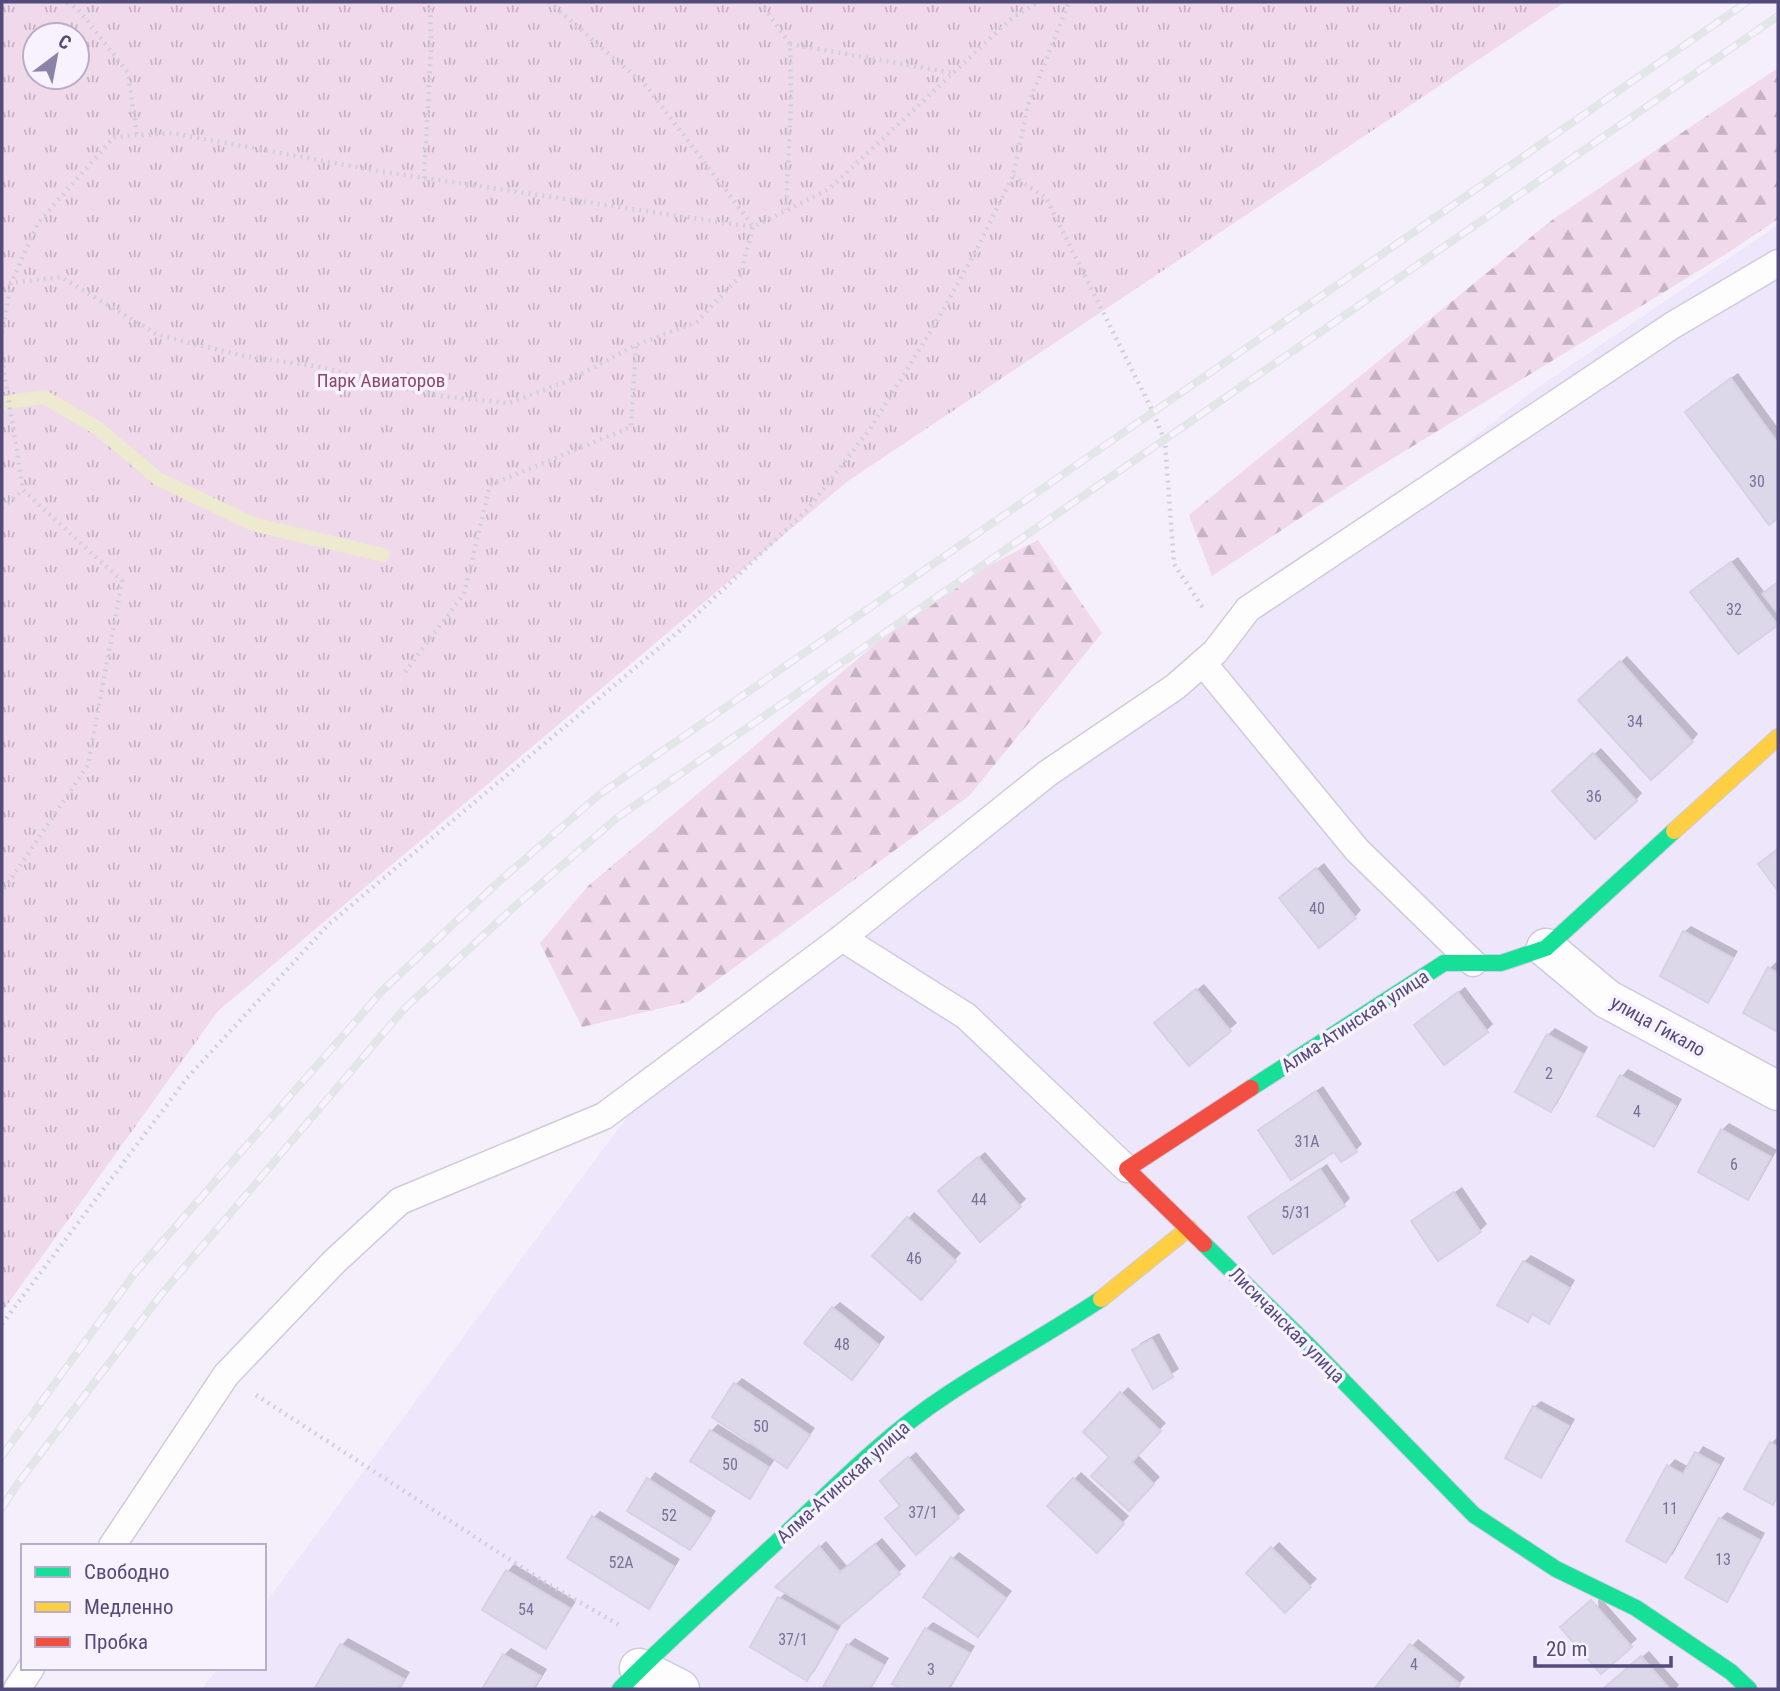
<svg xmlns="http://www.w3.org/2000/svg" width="1780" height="1691" font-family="'Roboto Condensed',sans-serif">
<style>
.residential{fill:#eee6fb}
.forest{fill:url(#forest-firs)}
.park{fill:url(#park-tufts);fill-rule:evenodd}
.shadow{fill:#0003}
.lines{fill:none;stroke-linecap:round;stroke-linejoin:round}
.stream{stroke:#edeacf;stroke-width:14}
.building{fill:#ddd8e9;stroke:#d6d1e3;stroke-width:2}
.lane-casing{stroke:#cfcbda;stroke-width:29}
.street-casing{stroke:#cfcbda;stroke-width:41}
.fast-casing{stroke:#d0cbdb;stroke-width:18}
.slow-casing{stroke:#d0cbdb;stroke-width:18}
.jam-casing{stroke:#d0cbdb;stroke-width:18}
.path{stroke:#d2cfdd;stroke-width:4.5;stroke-dasharray:2 5;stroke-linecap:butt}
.lane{stroke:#fdfdfe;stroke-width:26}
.street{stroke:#fdfdfe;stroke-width:38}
.fast{stroke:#16e098;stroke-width:16}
.slow{stroke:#ffcf43;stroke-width:16}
.jam{stroke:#f24e42;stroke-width:16}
.rail-casing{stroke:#e3e6e6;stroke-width:8}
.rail{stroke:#f8f2ff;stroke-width:5;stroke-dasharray:16;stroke-linecap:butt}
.labels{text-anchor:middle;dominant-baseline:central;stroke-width:7;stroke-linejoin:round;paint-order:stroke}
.number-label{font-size:16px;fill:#777098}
.park-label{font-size:19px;fill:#8f4769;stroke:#f8f2ff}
.street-label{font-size:19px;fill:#534b7c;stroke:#f8f2ff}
</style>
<defs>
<pattern id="forest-firs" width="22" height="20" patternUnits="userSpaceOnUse" patternTransform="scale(1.75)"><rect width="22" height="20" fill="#f0d9eb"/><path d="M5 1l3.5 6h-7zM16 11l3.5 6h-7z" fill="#c5b2c3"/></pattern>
<pattern id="park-tufts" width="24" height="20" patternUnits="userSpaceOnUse" patternTransform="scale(1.75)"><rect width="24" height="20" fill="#f0d9eb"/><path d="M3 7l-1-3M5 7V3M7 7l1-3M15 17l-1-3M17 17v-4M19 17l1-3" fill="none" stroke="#c5b2c3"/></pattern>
</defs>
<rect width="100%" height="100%" fill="#f4effa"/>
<polygon class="residential" points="1778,225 1778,1689 202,1689 218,1668 264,1668 264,1605 665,1066 1537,388"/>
<g class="forest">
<polygon points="1778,68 1778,219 1726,254 1364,476 1212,576 1189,515 1552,220"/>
<polygon points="1038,540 1102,633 969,796 687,1002 582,1027 540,943 588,886 935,594"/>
</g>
<path class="park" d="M2,2h1563l-717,479 -630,530 -216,301zM35,35h42v42h-42z"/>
<g class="shadow">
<polygon points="1738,373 1778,428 1778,516 1769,522 1694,405"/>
<polygon points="1738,557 1766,594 1778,582 1778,622 1738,652 1699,586"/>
<polygon points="1627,656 1698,734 1692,741 1580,700"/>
<polygon points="1601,748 1642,793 1636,800 1554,791"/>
<polygon points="1324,863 1361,910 1355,917 1288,892"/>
<polygon points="1691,926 1738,951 1714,994 1708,1000 1684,932"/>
<polygon points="1776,962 1778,963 1778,1030 1746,1012 1769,969"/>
<polygon points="1204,984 1237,1023 1189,1063 1163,1017"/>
<polygon points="1465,987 1493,1024 1487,1030 1423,1019"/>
<polygon points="1555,1028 1588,1047 1557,1104 1551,1110 1548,1035"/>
<polygon points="1628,1069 1682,1099 1660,1138 1654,1145 1622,1076"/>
<polygon points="1323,1086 1362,1144 1356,1150 1334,1149 1260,1130"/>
<polygon points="1729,1123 1777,1150 1754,1191 1748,1198 1722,1130"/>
<polygon points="985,1152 1026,1199 1019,1206 947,1185"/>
<polygon points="1327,1164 1350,1198 1344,1205 1250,1218"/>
<polygon points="1462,1187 1487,1224 1480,1231 1413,1222"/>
<polygon points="914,1212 961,1253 927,1291 908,1219"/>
<polygon points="1531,1255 1575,1280 1555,1315 1549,1322 1534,1313 1527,1320 1524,1262"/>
<polygon points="840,1302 885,1337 858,1372 833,1308"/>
<polygon points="1159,1333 1179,1369 1154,1386 1135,1350 1141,1343"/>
<polygon points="742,1378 815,1428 787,1466 776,1458 749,1496 711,1431 718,1424 749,1444 750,1441 736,1384"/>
<polygon points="1128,1387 1166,1423 1137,1454 1160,1477 1129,1508 1112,1457 1085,1432"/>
<polygon points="1541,1401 1575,1419 1547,1469 1540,1476 1534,1407"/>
<polygon points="1778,1437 1778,1498 1773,1503 1771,1443"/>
<polygon points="1703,1446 1725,1458 1673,1554 1666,1561 1669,1466 1675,1459 1689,1467"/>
<polygon points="916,1452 965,1510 916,1553 902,1505 889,1475"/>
<polygon points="655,1472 716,1511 690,1548 629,1510"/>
<polygon points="1081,1472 1129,1516 1097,1550 1049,1506"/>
<polygon points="600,1511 680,1559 655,1600 648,1606 594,1517"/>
<polygon points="1727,1512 1765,1533 1733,1593 1726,1599 1720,1519"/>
<polygon points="882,1538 906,1566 840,1623 842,1624 814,1672 807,1679 780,1598 786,1592 778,1587 826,1541 848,1567"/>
<polygon points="1279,1542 1317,1579 1285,1610 1249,1573"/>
<polygon points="959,1552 1012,1591 978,1635 953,1558"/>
<polygon points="514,1564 576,1601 552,1640 546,1646 484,1610 508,1571"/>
<polygon points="1598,1595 1637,1639 1601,1671"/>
<polygon points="933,1622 975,1646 950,1689 904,1689 894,1684 926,1629"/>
<polygon points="348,1638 410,1672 400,1689 321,1689 317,1687 342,1645"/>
<polygon points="855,1638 889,1658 871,1689 824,1688 848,1645"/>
<polygon points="1418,1639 1465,1677 1455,1689 1376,1689"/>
<polygon points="511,1648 547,1669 535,1689 484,1689 504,1655"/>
<polygon points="1649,1651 1679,1685 1675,1689 1605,1689"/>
</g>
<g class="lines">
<polyline class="stream" points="2,403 44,397 99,429 158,479 253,524 383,555"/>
</g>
<g class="building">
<polygon points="1731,378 1778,443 1778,518 1769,525 1685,412"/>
<polygon points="1731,562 1778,625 1738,654 1690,592"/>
<polygon points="1778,582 1778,614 1762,594"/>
<polygon points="1620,661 1693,742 1651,780 1578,700"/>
<polygon points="1593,753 1637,801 1595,839 1552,791"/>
<polygon points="1778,849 1778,891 1758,864"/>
<polygon points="1316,868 1356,918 1319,948 1279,898"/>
<polygon points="1683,931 1733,958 1708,1003 1660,976"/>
<polygon points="1768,967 1778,973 1778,1032 1743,1013"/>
<polygon points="1196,989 1231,1031 1189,1066 1154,1023"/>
<polygon points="1458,992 1488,1032 1444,1065 1414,1025"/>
<polygon points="1547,1034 1583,1054 1551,1112 1515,1092"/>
<polygon points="1620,1075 1676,1106 1654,1147 1597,1116"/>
<polygon points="1316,1091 1357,1152 1341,1162 1334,1152 1291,1180 1258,1130"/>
<polygon points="1721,1129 1771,1157 1748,1200 1698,1172"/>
<polygon points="978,1157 1021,1207 980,1242 938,1191"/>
<polygon points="1320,1169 1345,1206 1273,1254 1248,1217"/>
<polygon points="1454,1192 1481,1232 1438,1261 1411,1221"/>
<polygon points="907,1217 956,1261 921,1300 872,1256"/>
<polygon points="1523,1261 1570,1288 1549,1324 1532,1314 1528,1322 1497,1305"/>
<polygon points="832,1307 879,1345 852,1380 804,1343"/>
<polygon points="1152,1339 1173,1377 1153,1389 1132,1350"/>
<polygon points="734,1383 810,1435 787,1468 712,1417"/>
<polygon points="1120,1392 1161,1431 1132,1462 1154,1484 1129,1511 1091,1476 1109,1457 1083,1432"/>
<polygon points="1533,1406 1569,1426 1541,1478 1505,1458"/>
<polygon points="710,1430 769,1467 750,1499 690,1461"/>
<polygon points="1770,1442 1778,1447 1778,1496 1773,1505 1744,1489"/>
<polygon points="1695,1452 1719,1465 1666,1563 1626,1541 1667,1465 1683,1474"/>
<polygon points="908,1457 959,1518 916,1555 885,1518 900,1506 880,1481"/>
<polygon points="647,1478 711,1519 690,1550 627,1511"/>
<polygon points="1073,1478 1124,1524 1097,1553 1047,1506"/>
<polygon points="592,1516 674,1566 649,1609 567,1558"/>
<polygon points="1719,1518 1760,1540 1727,1602 1685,1578"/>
<polygon points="875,1544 900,1574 840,1625 775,1587 819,1546 840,1572"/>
<polygon points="1271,1547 1311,1587 1285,1613 1246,1573"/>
<polygon points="951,1557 1006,1598 978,1637 923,1597"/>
<polygon points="506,1570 570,1608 546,1649 482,1610"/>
<polygon points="778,1597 837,1631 807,1681 750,1647"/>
<polygon points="1591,1600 1632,1647 1601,1674 1560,1627"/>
<polygon points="925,1628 970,1653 948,1689 900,1689 892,1684"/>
<polygon points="340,1644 404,1679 399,1689 315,1688"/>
<polygon points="847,1644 884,1665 870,1689 822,1689"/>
<polygon points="1410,1644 1460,1684 1456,1689 1374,1689"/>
<polygon points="503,1654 541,1676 533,1689 482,1689"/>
<polygon points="1641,1656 1670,1689 1603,1689"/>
</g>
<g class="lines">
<g class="lane-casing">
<g id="lane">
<polyline points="1203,663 1357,850 1473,963"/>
<polyline points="842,938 966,1016 1127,1169"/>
<polyline points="112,1546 226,1375 334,1262 400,1201 604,1116 842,938 1048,773 1175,687 1215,652 1248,609 1673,325 1778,263"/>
<polyline points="17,1689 31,1668"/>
</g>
</g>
<g class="street-casing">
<g id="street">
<polyline points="1546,948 1607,999 1778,1091"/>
<polyline points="639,1668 680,1689"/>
</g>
</g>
<g class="fast-casing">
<g id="fast">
<polyline points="1251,1088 1444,963 1501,963 1546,948 1674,831"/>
<polyline points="1204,1244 1311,1348 1474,1515 1556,1569 1636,1608 1731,1672 1749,1689"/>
<path d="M620,1689c51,-52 106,-100 159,-149 54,-51 106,-105 169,-146 50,-33 103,-62 153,-95"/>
</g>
</g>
<g class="slow-casing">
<g id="slow">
<polyline points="1674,831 1778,737"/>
<polyline points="1101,1299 1189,1228"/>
</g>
</g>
<g class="jam-casing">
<polyline id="jam" points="1204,1244 1127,1169 1251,1088"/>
</g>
<g class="path">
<polyline points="67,2 78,9 128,73 137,136"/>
<polyline points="549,2 647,87 753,226"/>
<polyline points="760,2 790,44 791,102 786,210"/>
<polyline points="790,44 953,73"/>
<polyline points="1013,176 1046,198 1153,412 1165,442 1174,564 1203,608"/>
<polyline points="424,178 431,50 430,2"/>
<polyline points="2,284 61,277 158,335 244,356 320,367 431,395 509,403 568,381 636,345 697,322 740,276 753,227"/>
<polyline points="2,333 11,283 38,223 114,137 172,133 378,171 753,227 829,189 1012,18 1038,2"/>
<polyline points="2,359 23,490 122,581 88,765 2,892"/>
<polyline points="2,508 23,490"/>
<polyline points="405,672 464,594 490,485 631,427 636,345"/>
<polyline points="2,1324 187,1078 329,924 678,632 807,510 870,429 934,326 976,251 1013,176 1028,105 1069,2"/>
<polyline points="256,1395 543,1581 621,1626"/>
</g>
<use href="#lane" class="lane"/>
<use href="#street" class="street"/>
<use href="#fast" class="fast"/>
<use href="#slow" class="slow"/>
<use href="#jam" class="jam"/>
<g class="rail-casing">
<g id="rail">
<polyline points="2,1456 135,1273 383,990 495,885 600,794 1747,2"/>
<polyline points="2,1508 16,1486 160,1296 404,1009 514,907 618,817 1778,16"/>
</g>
</g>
<use href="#rail" class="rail"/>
</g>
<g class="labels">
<g class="number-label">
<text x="1757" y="481">30</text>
<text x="1734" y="609">32</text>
<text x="1635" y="721">34</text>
<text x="1594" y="796">36</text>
<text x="1317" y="908">40</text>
<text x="1549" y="1073">2</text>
<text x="1637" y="1111">4</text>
<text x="1307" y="1141">31А</text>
<text x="1734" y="1164">6</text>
<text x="979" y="1199">44</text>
<text x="1296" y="1212">5/31</text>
<text x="914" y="1258">46</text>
<text x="842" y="1344">48</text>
<text x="761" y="1426">50</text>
<text x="730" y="1464">50</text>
<text x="1670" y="1508">11</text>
<text x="923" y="1512">37/1</text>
<text x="669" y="1515">52</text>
<text x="1723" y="1559">13</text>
<text x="621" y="1562">52А</text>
<text x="526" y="1609">54</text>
<text x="793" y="1639">37/1</text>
<text x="1414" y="1664">4</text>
<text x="931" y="1669">3</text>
</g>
<g class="park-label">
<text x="381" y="380">Парк Авиаторов</text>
</g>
<g class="street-label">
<text transform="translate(1355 1021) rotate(-33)">Алма-Атинская улица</text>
<text transform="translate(1658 1026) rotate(29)">улица Гикало</text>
<text transform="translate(1287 1325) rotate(45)">Лисичанская улица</text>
<text transform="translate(843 1482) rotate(-42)">Алма-Атинская улица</text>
</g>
</g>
<rect width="1780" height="1691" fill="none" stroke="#534b7c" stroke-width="7"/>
<rect x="21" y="1544" width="245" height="126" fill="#f8f2ff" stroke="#b6afcb" stroke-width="2"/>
<rect x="35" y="1567" width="35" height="10" fill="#16e098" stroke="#b6afcb" stroke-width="2"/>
<text x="84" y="1579" font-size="21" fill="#534b7c">Свободно</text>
<rect x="35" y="1602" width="35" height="10" fill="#ffcf43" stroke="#b6afcb" stroke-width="2"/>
<text x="84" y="1614" font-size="21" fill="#534b7c">Медленно</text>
<rect x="35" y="1637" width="35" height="10" fill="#f24e42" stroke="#b6afcb" stroke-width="2"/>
<text x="84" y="1649" font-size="21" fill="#534b7c">Пробка</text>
<g transform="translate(56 56) rotate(32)"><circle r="33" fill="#f8f2ff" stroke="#b6afcb" stroke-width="2"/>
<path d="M0-5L12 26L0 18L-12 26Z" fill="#8b84a8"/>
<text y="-10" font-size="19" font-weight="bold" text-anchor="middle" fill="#534b7c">С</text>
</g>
<path d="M1535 1656v10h136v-10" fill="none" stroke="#534b7c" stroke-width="3.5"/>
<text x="1546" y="1656" font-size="21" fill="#534b7c" stroke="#f8f2ff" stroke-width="5" paint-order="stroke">20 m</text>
</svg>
